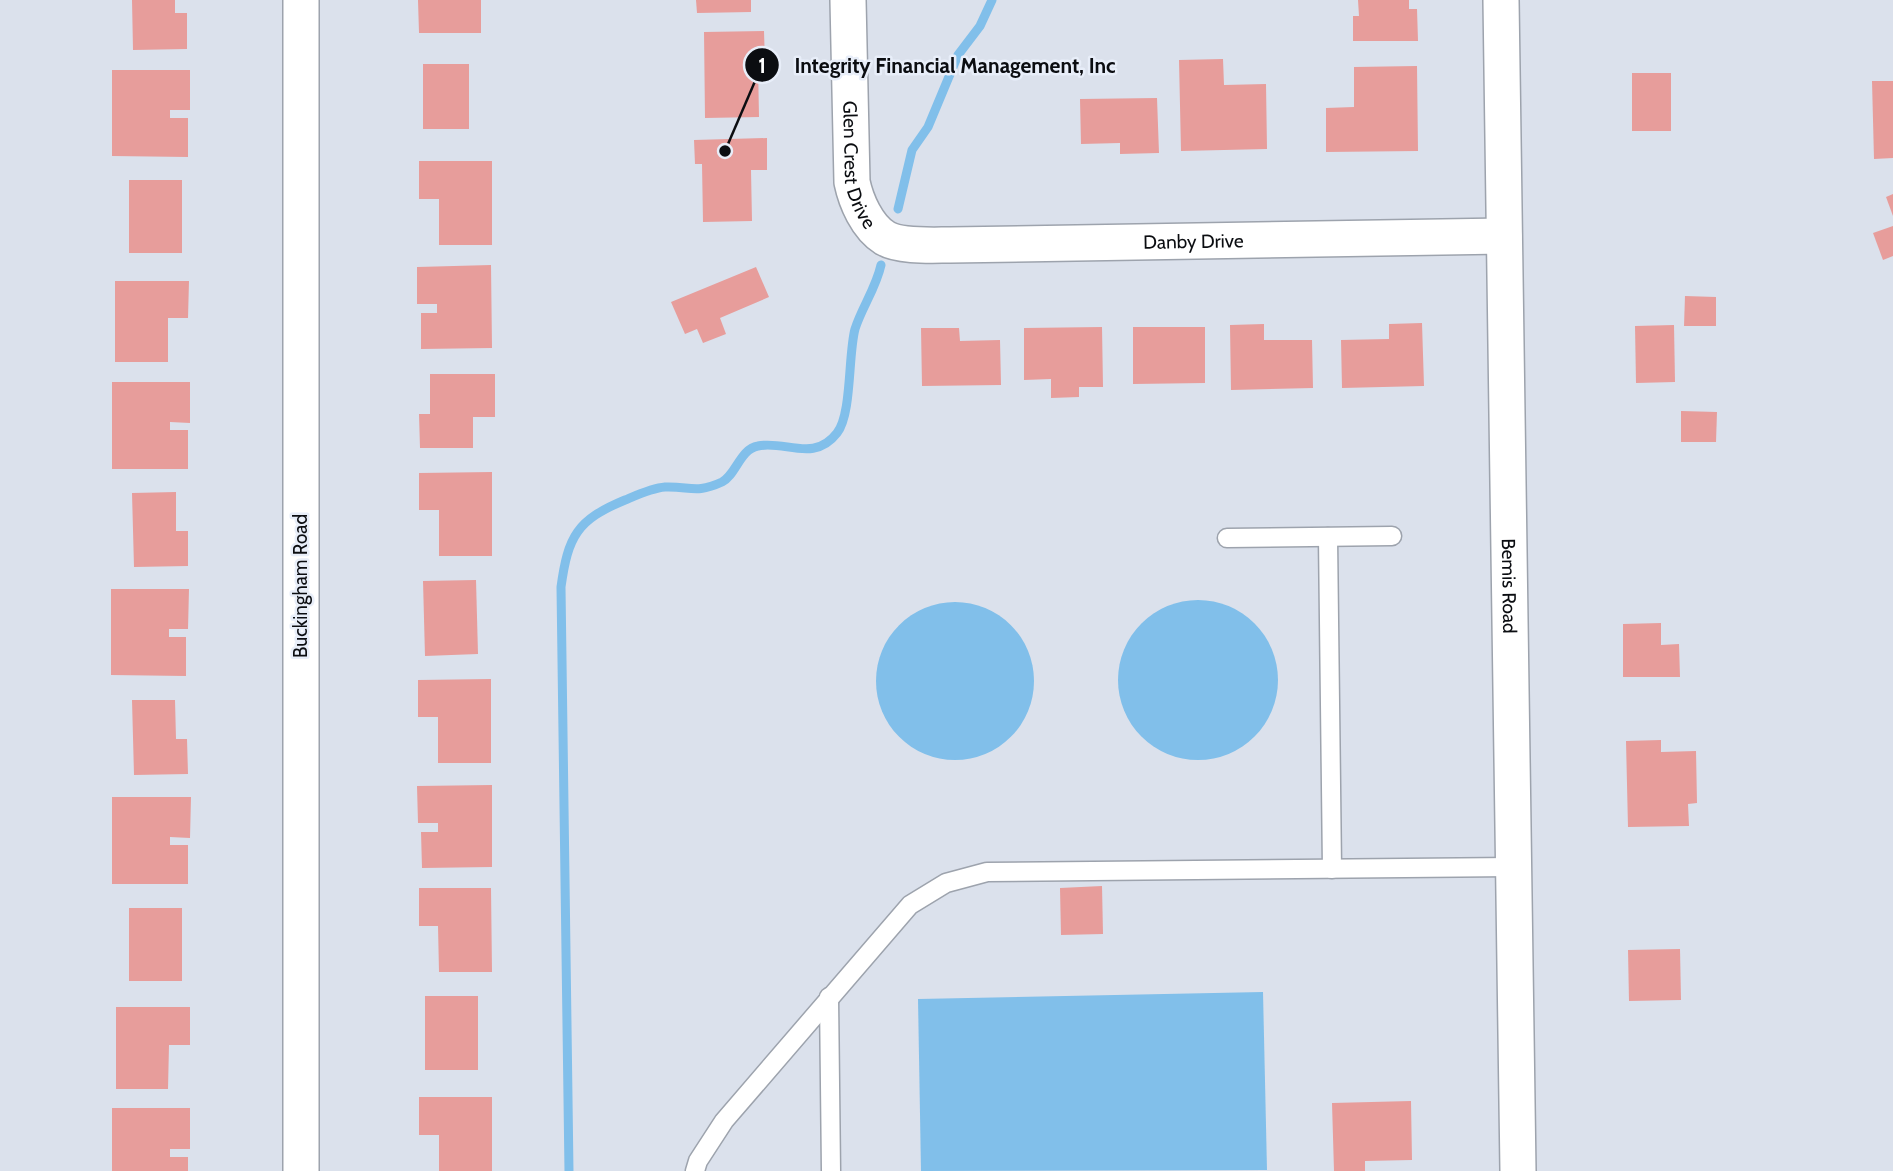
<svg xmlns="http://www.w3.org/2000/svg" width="1893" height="1171" font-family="Cabin,sans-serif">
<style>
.water{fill:#81bfea}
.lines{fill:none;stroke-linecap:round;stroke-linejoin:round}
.stream{stroke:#81bfea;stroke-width:9}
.building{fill:#e79d9b}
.service-casing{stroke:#9da3ad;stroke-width:21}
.minor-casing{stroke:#9da3ad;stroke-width:38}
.service{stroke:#fff;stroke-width:18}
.minor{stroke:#fff;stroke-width:35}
.labels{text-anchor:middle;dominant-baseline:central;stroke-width:5;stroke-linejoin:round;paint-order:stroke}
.street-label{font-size:19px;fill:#0b0d11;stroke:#e8eef9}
.leader{fill:none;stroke:#0b0d11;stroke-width:2.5}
.callout-dot{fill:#0b0d11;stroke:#e8eef9;stroke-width:2.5}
.mark-label{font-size:21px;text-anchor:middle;font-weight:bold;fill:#fff}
.callout-label{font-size:21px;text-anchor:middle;font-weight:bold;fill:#0b0d11;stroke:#e8eef9;stroke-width:5;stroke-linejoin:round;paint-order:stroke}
</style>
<rect width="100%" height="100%" fill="#dbe1ec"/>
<g class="water">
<circle cx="1198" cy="680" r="80"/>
<circle cx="955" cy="681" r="79"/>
<polygon points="1263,992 1267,1170 921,1171 918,999"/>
</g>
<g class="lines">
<g class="stream">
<polyline points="898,209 912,150 928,127 958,55 980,26 992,0"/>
<path d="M569,1171l-8,-584c7,-51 16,-67 64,-87 12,-5 27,-12 40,-13 25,-1 31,7 57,-5 14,-7 18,-33 36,-36 27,-6 56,17 79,-13 15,-19 11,-78 18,-104 7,-22 21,-41 26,-64"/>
</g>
</g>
<g class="building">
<polygon points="132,0 175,0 175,13 187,13 187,49 133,50"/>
<polygon points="418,0 481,0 481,33 419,33"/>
<polygon points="696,0 751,0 751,12 697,13"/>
<polygon points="1358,0 1409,0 1409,9 1417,9 1418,41 1353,41 1353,16 1359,16"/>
<polygon points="764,31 765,64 758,64 759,117 705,118 704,32"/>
<polygon points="1223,59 1224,85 1266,84 1267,149 1181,151 1179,60"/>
<rect x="423" y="64" width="46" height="65"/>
<polygon points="1417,66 1418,151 1326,152 1326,108 1354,107 1354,67"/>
<polygon points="112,70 190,70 190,110 170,110 170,118 188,118 188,157 112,156"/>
<rect x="1632" y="73" width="39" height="58"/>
<polygon points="1872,81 1893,81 1893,158 1874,159"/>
<polygon points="1157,98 1159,153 1120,154 1120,143 1081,144 1080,99"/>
<polygon points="767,138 767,170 751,170 752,221 703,222 702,164 695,164 694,140"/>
<polygon points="419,161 492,161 492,245 439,245 439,199 419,199"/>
<rect x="129" y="180" width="53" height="73"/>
<polygon points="1893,194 1893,216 1886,197"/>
<polygon points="1893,226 1893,256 1883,260 1873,233"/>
<polygon points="491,265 492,348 421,349 421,313 437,313 437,304 417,304 417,267"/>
<polygon points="756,267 769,297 720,318 726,334 703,343 697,329 685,334 671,302"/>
<polygon points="115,281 189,281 188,318 168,318 168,362 115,362"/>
<polygon points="1685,296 1716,297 1716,326 1684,326"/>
<polygon points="1422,323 1424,386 1342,388 1341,340 1389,339 1389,324"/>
<polygon points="1264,324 1264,340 1312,340 1313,388 1231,390 1230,325"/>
<polygon points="1674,325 1675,382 1636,383 1635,326"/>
<polygon points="1102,327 1103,387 1079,387 1079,397 1051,398 1051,379 1024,380 1024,328"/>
<polygon points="1133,327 1205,327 1205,383 1133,384"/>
<polygon points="921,328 959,328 960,341 1000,340 1001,385 922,386"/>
<polygon points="430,374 495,374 495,417 473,417 473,448 420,448 419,414 430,414"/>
<polygon points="112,382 190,382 190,423 170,422 170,430 188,430 188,469 112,469"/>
<polygon points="1681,411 1717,412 1716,442 1681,442"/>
<polygon points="492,472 492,556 439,556 439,510 419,510 419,473"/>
<polygon points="176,492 176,531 188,531 188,566 134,567 132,493"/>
<polygon points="476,580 478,654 425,656 423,581"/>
<polygon points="111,589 189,589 188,629 169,629 169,637 186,637 186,676 111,675"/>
<polygon points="1661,623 1661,645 1679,644 1680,677 1623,677 1623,624"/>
<polygon points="491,679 491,763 438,763 438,717 418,717 418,680"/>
<polygon points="132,700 175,700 176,739 187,739 188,774 134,775"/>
<polygon points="1661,740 1661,752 1696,751 1697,803 1688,804 1689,826 1628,827 1626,741"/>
<polygon points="492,785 492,867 422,868 421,832 438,832 438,823 418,823 417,786"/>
<polygon points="112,797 191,797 190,838 170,837 170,845 188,845 188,884 112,884"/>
<polygon points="1102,886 1103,934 1061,935 1060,888"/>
<polygon points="419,888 491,888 492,972 439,972 438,926 419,926"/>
<rect x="129" y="908" width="53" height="73"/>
<polygon points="1680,949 1681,1000 1629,1001 1628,950"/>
<rect x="425" y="996" width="53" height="74"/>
<polygon points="116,1007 190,1007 190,1045 169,1045 168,1089 116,1089"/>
<polygon points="419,1097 492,1097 492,1171 439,1171 439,1135 419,1135"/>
<polygon points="1411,1101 1412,1160 1365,1161 1365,1171 1334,1171 1332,1103"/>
<polygon points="112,1108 190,1108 190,1149 170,1149 170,1157 188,1157 188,1171 112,1171"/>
</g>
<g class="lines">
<g class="service-casing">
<g id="service">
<polyline points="1328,537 1332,869"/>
<polyline points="1227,538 1392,536"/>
<polyline points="829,997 831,1171"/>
<polyline points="695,1171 698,1161 724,1121 910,905 946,883 987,872 1513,867"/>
</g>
</g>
<g class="minor-casing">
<g id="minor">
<polyline points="301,0 301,1171"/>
<path id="s1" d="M848,0l4,182c4,19 15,45 33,56 15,9 48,7 65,7l554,-9"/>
<path id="s2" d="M1501,0l17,1171"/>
</g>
</g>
<use href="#service" class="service"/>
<use href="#minor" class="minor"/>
</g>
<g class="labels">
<g class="street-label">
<text stroke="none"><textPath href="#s1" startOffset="166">Glen Crest Drive</textPath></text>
<text stroke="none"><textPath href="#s1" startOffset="558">Danby Drive</textPath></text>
<text transform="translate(300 586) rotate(-90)">Buckingham Road</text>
<text stroke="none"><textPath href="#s2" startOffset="586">Bemis Road</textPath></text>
</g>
</g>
<path class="leader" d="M725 151L762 65"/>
<g class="callout-dot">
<circle cx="725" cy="151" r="7"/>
<circle cx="762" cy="65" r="18"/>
</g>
<g class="mark-label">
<text x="762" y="73">1</text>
</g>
<g class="callout-label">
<text x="955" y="73">Integrity Financial Management, Inc</text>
</g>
</svg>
